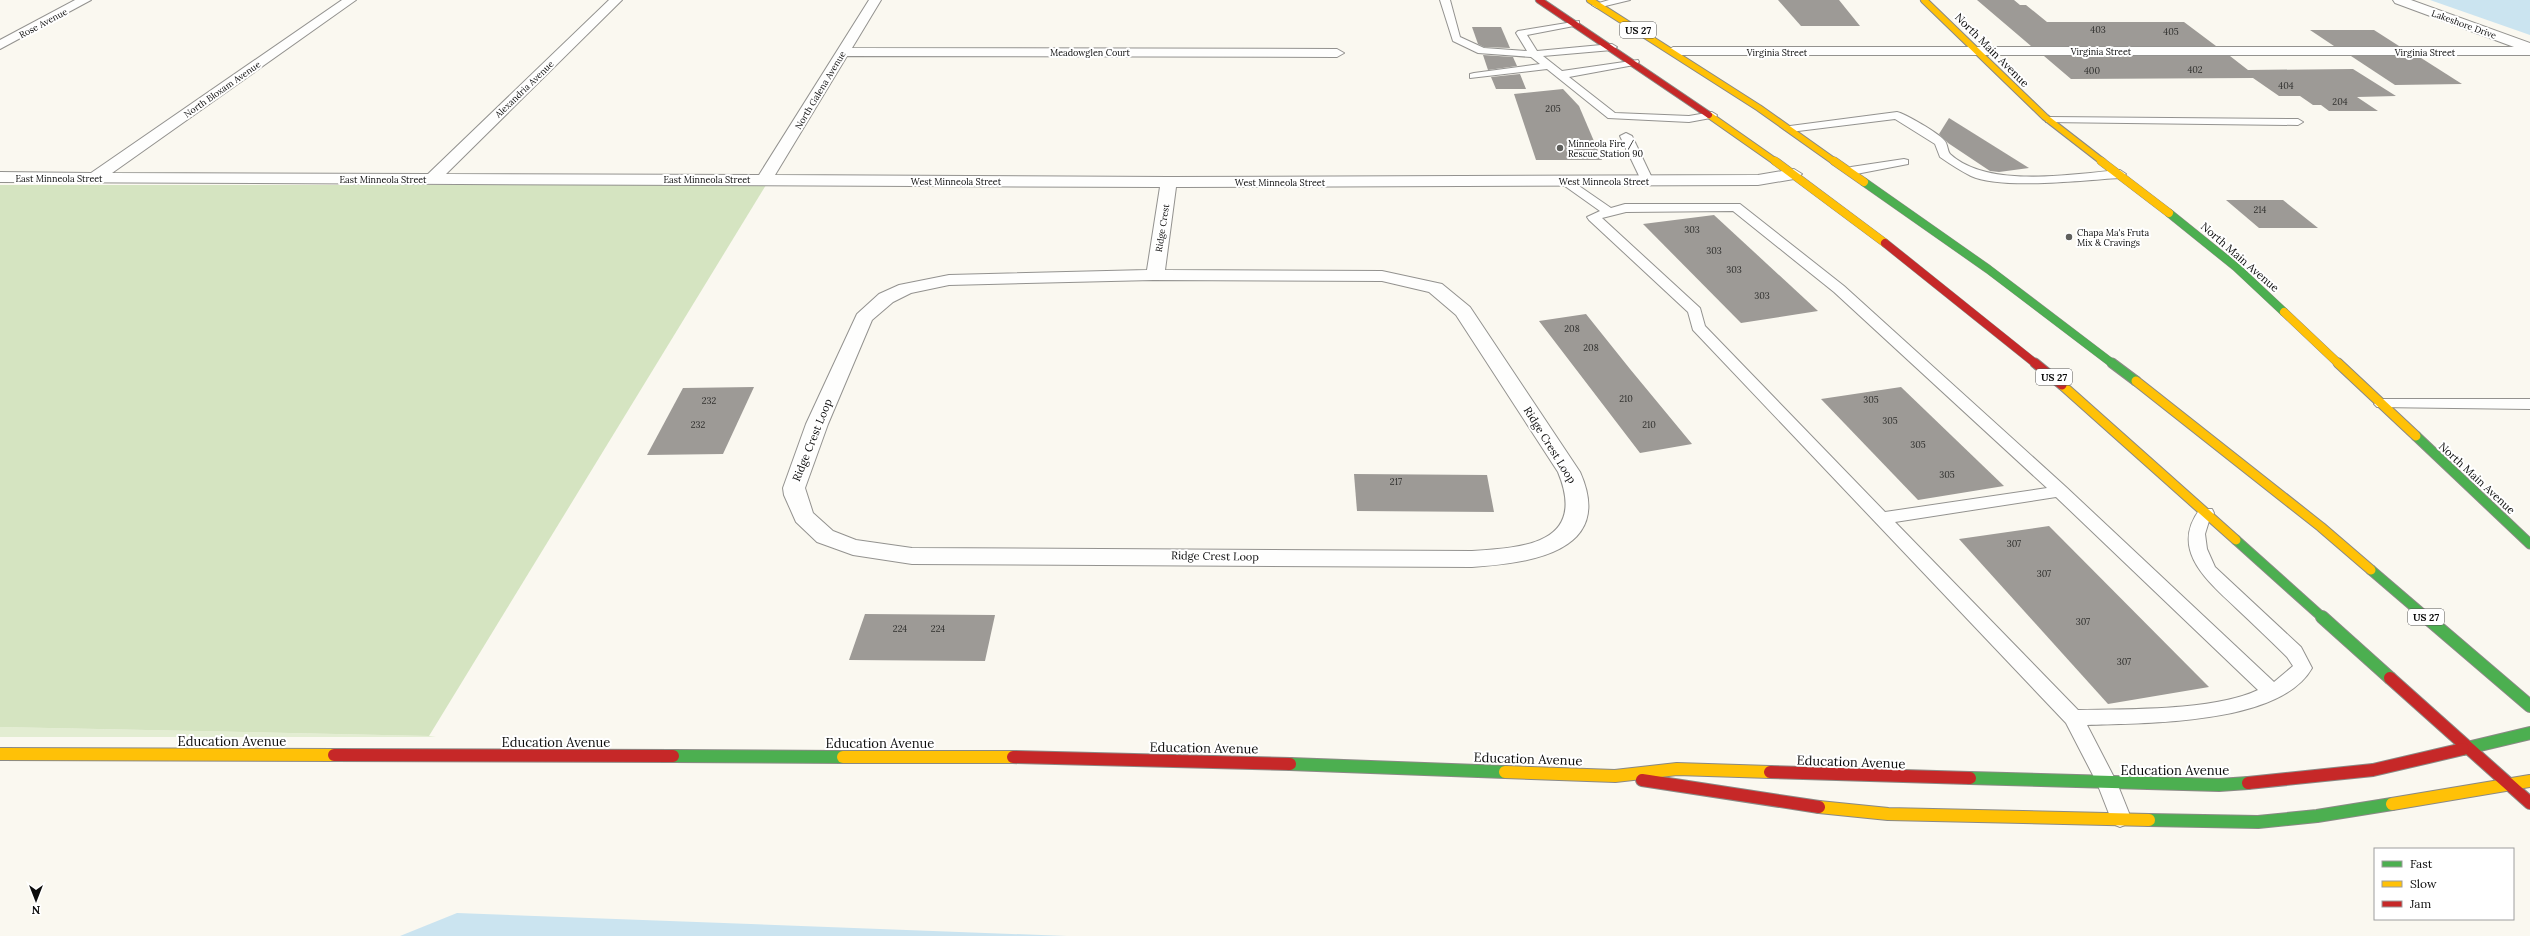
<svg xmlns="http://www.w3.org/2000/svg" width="2530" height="936" font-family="Lora,serif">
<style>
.green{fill:#e3edd2}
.forest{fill:#d5e4c1}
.water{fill:#cbe4f0}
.building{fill:#9d9a96}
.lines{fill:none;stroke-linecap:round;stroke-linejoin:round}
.lane-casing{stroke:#93928f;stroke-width:2}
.street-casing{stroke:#93928f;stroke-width:2}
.fast-far2-casing{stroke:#8a8985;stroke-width:9}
.fast-far1-casing{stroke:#8a8985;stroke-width:11}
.fast-casing{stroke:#8a8985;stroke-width:14}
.slow-far3-casing{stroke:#8a8985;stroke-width:8}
.slow-far2-casing{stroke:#8a8985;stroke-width:9}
.slow-far1-casing{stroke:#8a8985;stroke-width:11}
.slow-casing{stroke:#8a8985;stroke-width:14}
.jam-far3-casing{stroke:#8a8985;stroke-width:8}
.jam-far2-casing{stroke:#8a8985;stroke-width:9}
.jam-far1-casing{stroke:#8a8985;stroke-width:11}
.jam-casing{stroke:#8a8985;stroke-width:14}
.lane{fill:#fefefd;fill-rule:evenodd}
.street{fill:#fefefd;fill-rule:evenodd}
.fast-far2{stroke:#4caf50;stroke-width:8}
.fast-far1{stroke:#4caf50;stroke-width:9}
.fast{stroke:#4caf50;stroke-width:12}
.slow-far3{stroke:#ffc107;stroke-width:6}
.slow-far2{stroke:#ffc107;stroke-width:8}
.slow-far1{stroke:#ffc107;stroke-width:9}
.slow{stroke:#ffc107;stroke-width:12}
.jam-far3{stroke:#c62828;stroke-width:6}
.jam-far2{stroke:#c62828;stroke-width:8}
.jam-far1{stroke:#c62828;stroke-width:9}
.jam{stroke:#c62828;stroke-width:12}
.poi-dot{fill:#5f5f5c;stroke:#fff;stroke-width:1.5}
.labels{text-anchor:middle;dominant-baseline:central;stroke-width:4;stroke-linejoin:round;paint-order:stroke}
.far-street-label{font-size:9px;fill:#0c0c0c;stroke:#fff}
.number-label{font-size:9px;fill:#30302e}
.far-poi-label{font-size:9px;fill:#0c0c0c;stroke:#fff;text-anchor:start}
.shield{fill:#fff;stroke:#555;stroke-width:1}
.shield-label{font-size:10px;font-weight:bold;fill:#0c0c0c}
.street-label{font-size:11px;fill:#0c0c0c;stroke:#fff}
.near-street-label{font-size:13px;fill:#0c0c0c;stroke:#fff}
</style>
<rect width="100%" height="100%" fill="#faf8f0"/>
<polygon class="green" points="0,727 429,736 436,737 0,737"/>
<polygon class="forest" points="0,185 766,185 429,736 0,727"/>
<g class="water">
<polygon points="2430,0 2530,0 2530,35"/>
<polygon points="457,913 1067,936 400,936"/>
</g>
<g class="building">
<polygon points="1778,0 1839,0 1860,26 1801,26"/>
<polygon points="1977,0 2014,0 2020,5 2026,5 2047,22 2184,22 2216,46 2031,46"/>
<polygon points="1472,27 1501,27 1510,48 1484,47 1478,44"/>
<polygon points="2310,30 2374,30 2399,46 2334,46"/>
<polygon points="1483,55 1513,57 1517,66 1488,70"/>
<polygon points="2044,56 2230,56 2248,70 2353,69 2396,96 2357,97 2378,111 2329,111 2321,105 2313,105 2300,96 2279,96 2253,78 2071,79"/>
<polygon points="2351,56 2418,56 2462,84 2395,85"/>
<polygon points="1520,74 1526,89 1496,89 1491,77"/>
<polygon points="1563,89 1579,106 1602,160 1536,160 1514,94"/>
<polygon points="1949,118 2029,168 1999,172 1990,171 1948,143 1939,134"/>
<polygon points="2226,200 2283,200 2318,228 2259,228"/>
<polygon points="1714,215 1818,311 1741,323 1643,224"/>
<polygon points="1586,314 1630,369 1692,444 1640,453 1539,321"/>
<polygon points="754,387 723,454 647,455 683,388"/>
<polygon points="1901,387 2004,486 1918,500 1821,399"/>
<polygon points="1354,474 1487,475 1494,512 1357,511"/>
<polygon points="2049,526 2209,687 2108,704 1959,539"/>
<polygon points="865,614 995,615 985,661 849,660"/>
</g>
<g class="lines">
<g class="lane-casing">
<g id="lane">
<polygon points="1440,0 1450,0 1460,37 1484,48 1527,51 1516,33 1518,31 1579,21 1579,25 1527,35 1537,51 1612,44 1617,47 1612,50 1543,56 1562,71 1638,60 1639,62 1634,65 1569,77 1615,113 1689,116 1712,112 1717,115 1716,117 1689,122 1608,118 1547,69 1470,78 1470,74 1474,73 1540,64 1531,57 1478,53 1453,41"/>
<polygon points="1609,0 1630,0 1597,8 1592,5"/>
<path d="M1897,112c9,2 41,21 47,28 4,4 3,10 6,14 38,35 122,20 170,16l6,4 -6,4c-36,2 -118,12 -149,-2 -10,-5 -21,-12 -31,-19l-5,-13 -40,-25 -105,13 -6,-3 6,-3z"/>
<polygon points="2050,117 2298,119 2303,122 2298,125 2046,122 2046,118"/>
<polygon points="1626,133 1632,136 1653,180 1651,183 1643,183 1641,180 1620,136"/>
<polygon points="1904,159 1908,160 1908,164 1851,175 1845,171 1851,167"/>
<path d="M1566,177l45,31 14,-4h115l104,82 222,201 208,195 19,-16 -6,-9c-17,-17 -34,-33 -51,-49 -28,-27 -67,-58 -36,-99h12l2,4 -5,8 -4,13 2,15 8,18 86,80 11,21c-32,57 -167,55 -225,57l30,58 14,35 -4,6 -7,3 -7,-3 -16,-41 -31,-60 -373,-393 -5,-18 -99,-92 -2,-3 13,-6 -38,-27v-6zM1733,211l101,81 213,196 -162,24 -180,-186 -5,-18 -98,-90 24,-6zM2056,497l202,193c-44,21 -131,19 -180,20l-183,-188z"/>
<polygon points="2382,399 2530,399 2530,409 2377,407 2374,404"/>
</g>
</g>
<g class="street-casing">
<g id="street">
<polygon points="75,0 91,0 0,49 0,40"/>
<path d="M342,0h14l-244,173 316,1 181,-174h13l-176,174 313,1 110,-175h12l-29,48 485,1 7,4 -7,4 -490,-1 -72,119 394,2 589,-2 36,-6 8,5 -8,5 -36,6 -582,2 -11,83 217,1 60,13 28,23 110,165c36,81 -52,91 -108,95l-560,-3 -59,-9 -36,-13 -21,-20 -12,-27 -1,-7 23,-64 51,-110 22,-20 20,-9 50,-10 198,-5 13,-83 -1160,-5v-10l91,1zM1153,280l229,1 47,11 27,23 102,157c30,72 -35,76 -86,79l-560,-3 -56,-8 -23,-9 -20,-18 -8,-25 23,-64 44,-104 21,-18 18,-9 38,-8z"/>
<polygon points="2393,0 2411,0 2530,43 2530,55 1673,55 1666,51 1673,47 2514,47 2395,3"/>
</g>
</g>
<g class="fast-far2-casing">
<g id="fast-far2">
<polyline points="1864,182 1988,269 2113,364"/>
<polyline points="2169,213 2236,267 2284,312"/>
</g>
</g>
<g class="fast-far1-casing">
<g id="fast-far1">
<polyline points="2112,363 2136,381"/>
<polyline points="2416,436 2530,544"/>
<polyline points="2236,540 2323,618"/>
<polyline points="2371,570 2427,618"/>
</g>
</g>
<g class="fast-casing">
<g id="fast">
<polyline points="2322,617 2390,678"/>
<polyline points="2426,617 2530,706"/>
<polyline points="2463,749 2530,733"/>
<polyline points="673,756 843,757"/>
<polyline points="1290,764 1505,772"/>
<polyline points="1970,778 2219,785 2248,783"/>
<polyline points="2149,820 2258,822 2317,816 2392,804"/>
</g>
</g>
<g class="slow-far3-casing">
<g id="slow-far3">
<polyline points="1590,0 1759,108 1835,162"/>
<polyline points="1924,0 2045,117 2103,162"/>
<polyline points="1709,115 1776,162"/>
</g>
</g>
<g class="slow-far2-casing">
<g id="slow-far2">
<polyline points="1775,161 1885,243"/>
<polyline points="1834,161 1864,182"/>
<polyline points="2101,161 2169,213"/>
<polyline points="2284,312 2339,364"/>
</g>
</g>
<g class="slow-far1-casing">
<g id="slow-far1">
<polyline points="2338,363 2416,436"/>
<polyline points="2136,381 2321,527 2371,570"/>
<polyline points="2062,385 2236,540"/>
</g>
</g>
<g class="slow-casing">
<g id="slow">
<polyline points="0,754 334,755"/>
<polyline points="843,757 1013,757"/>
<polyline points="1505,772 1615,776 1677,769 1770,772"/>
<polyline points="2392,804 2530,781"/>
<polyline points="1819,807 1888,814 2149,820"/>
</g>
</g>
<g class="jam-far3-casing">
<polyline id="jam-far3" points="1539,0 1709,115"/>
</g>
<g class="jam-far2-casing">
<polyline id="jam-far2" points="1885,243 2036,364"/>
</g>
<g class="jam-far1-casing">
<polyline id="jam-far1" points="2035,363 2062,385"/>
</g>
<g class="jam-casing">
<g id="jam">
<polyline points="2390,678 2530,803"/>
<polyline points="334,755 673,756"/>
<polyline points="1013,757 1290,764"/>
<polyline points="1770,772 1970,778"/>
<polyline points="1642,780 1819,807"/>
<polyline points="2248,783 2373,770 2463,749"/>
</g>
</g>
<use href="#lane" class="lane"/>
<use href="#street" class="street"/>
<use href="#fast-far2" class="fast-far2"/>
<use href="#fast-far1" class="fast-far1"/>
<use href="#fast" class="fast"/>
<use href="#slow-far3" class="slow-far3"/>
<use href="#slow-far2" class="slow-far2"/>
<use href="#slow-far1" class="slow-far1"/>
<use href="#slow" class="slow"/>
<use href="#jam-far3" class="jam-far3"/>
<use href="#jam-far2" class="jam-far2"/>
<use href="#jam-far1" class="jam-far1"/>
<use href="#jam" class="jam"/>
</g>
<g class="poi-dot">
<circle cx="1560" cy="148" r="4"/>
<circle cx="2069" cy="237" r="4"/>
</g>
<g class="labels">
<g class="far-street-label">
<text transform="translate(43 23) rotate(-28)">Rose Avenue</text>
<text transform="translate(2464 24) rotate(20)">Lakeshore Drive</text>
<text x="2101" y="51">Virginia Street</text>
<text x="1090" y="52">Meadowglen Court</text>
<text x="1777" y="52">Virginia Street</text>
<text x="2425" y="52">Virginia Street</text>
<text transform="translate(222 89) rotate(-35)">North Bloxam Avenue</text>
<text transform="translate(524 89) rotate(-44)">Alexandria Avenue</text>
<text transform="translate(820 90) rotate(-59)">North Galena Avenue</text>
<text x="59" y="178">East Minneola Street</text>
<text x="383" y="179">East Minneola Street</text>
<text x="707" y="179">East Minneola Street</text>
<text x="956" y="181">West Minneola Street</text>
<text x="1604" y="181">West Minneola Street</text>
<text x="1280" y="182">West Minneola Street</text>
<text transform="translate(1162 228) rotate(-81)">Ridge Crest</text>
</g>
<g class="number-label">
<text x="2098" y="29">403</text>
<text x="2171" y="31">405</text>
<text x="2195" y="69">402</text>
<text x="2092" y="70">400</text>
<text x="2286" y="85">404</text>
<text x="2340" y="101">204</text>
<text x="1553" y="108">205</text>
<text x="2260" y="209">214</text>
<text x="1692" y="229">303</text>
<text x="1714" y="250">303</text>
<text x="1734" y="269">303</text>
<text x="1762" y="295">303</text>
<text x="1572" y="328">208</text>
<text x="1591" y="347">208</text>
<text x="1626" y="398">210</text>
<text x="1871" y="399">305</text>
<text x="709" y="400">232</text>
<text x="1890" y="420">305</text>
<text x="698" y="424">232</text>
<text x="1649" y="424">210</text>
<text x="1918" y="444">305</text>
<text x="1947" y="474">305</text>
<text x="1396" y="481">217</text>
<text x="2014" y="543">307</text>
<text x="2044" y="573">307</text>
<text x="2083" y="621">307</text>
<text x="900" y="628">224</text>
<text x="938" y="628">224</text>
<text x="2124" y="661">307</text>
</g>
<g class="far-poi-label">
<text x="1568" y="143">Minneola Fire /<tspan x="1568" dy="10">Rescue Station 90</tspan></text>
<text x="2077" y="232">Chapa Ma's Fruta<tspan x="2077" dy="10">Mix &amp; Cravings</tspan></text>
</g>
<g class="shield">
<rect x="1620" y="22" width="36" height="16" rx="3"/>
<rect x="2036" y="369" width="36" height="16" rx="3"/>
<rect x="2408" y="609" width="36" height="16" rx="3"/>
</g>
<g class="shield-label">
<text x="1638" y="30">US 27</text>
<text x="2054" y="377">US 27</text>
<text x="2426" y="617">US 27</text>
</g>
<g class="street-label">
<text transform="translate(1992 50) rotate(45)">North Main Avenue</text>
<text transform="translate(2240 257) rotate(41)">North Main Avenue</text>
<text transform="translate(812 440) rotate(-68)">Ridge Crest Loop</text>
<text transform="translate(1550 445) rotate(58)">Ridge Crest Loop</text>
<text transform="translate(2477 478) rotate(43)">North Main Avenue</text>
<text transform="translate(1215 556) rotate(1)">Ridge Crest Loop</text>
</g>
<g class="near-street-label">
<text x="232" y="741">Education Avenue</text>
<text x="556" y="742">Education Avenue</text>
<text x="880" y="743">Education Avenue</text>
<text transform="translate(1204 748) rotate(1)">Education Avenue</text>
<text transform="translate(1528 759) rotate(2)">Education Avenue</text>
<text transform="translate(1851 762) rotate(2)">Education Avenue</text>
<text x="2175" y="770">Education Avenue</text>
</g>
</g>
<rect x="2374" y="848" width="140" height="72" fill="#ffffff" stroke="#9e9e9e"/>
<rect x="2382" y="861" width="20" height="6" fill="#4caf50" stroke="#9e9e9e"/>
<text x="2410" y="868" font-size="12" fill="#0c0c0c">Fast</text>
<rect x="2382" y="881" width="20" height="6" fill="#ffc107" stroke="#9e9e9e"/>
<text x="2410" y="888" font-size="12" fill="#0c0c0c">Slow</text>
<rect x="2382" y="901" width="20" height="6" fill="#c62828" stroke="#9e9e9e"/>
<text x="2410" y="908" font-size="12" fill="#0c0c0c">Jam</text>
<g transform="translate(36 900) rotate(180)" stroke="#ffffff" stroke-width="3" paint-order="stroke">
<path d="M0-3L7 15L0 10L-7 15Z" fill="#0c0c0c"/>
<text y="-6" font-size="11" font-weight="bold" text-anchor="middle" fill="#0c0c0c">N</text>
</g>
</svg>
